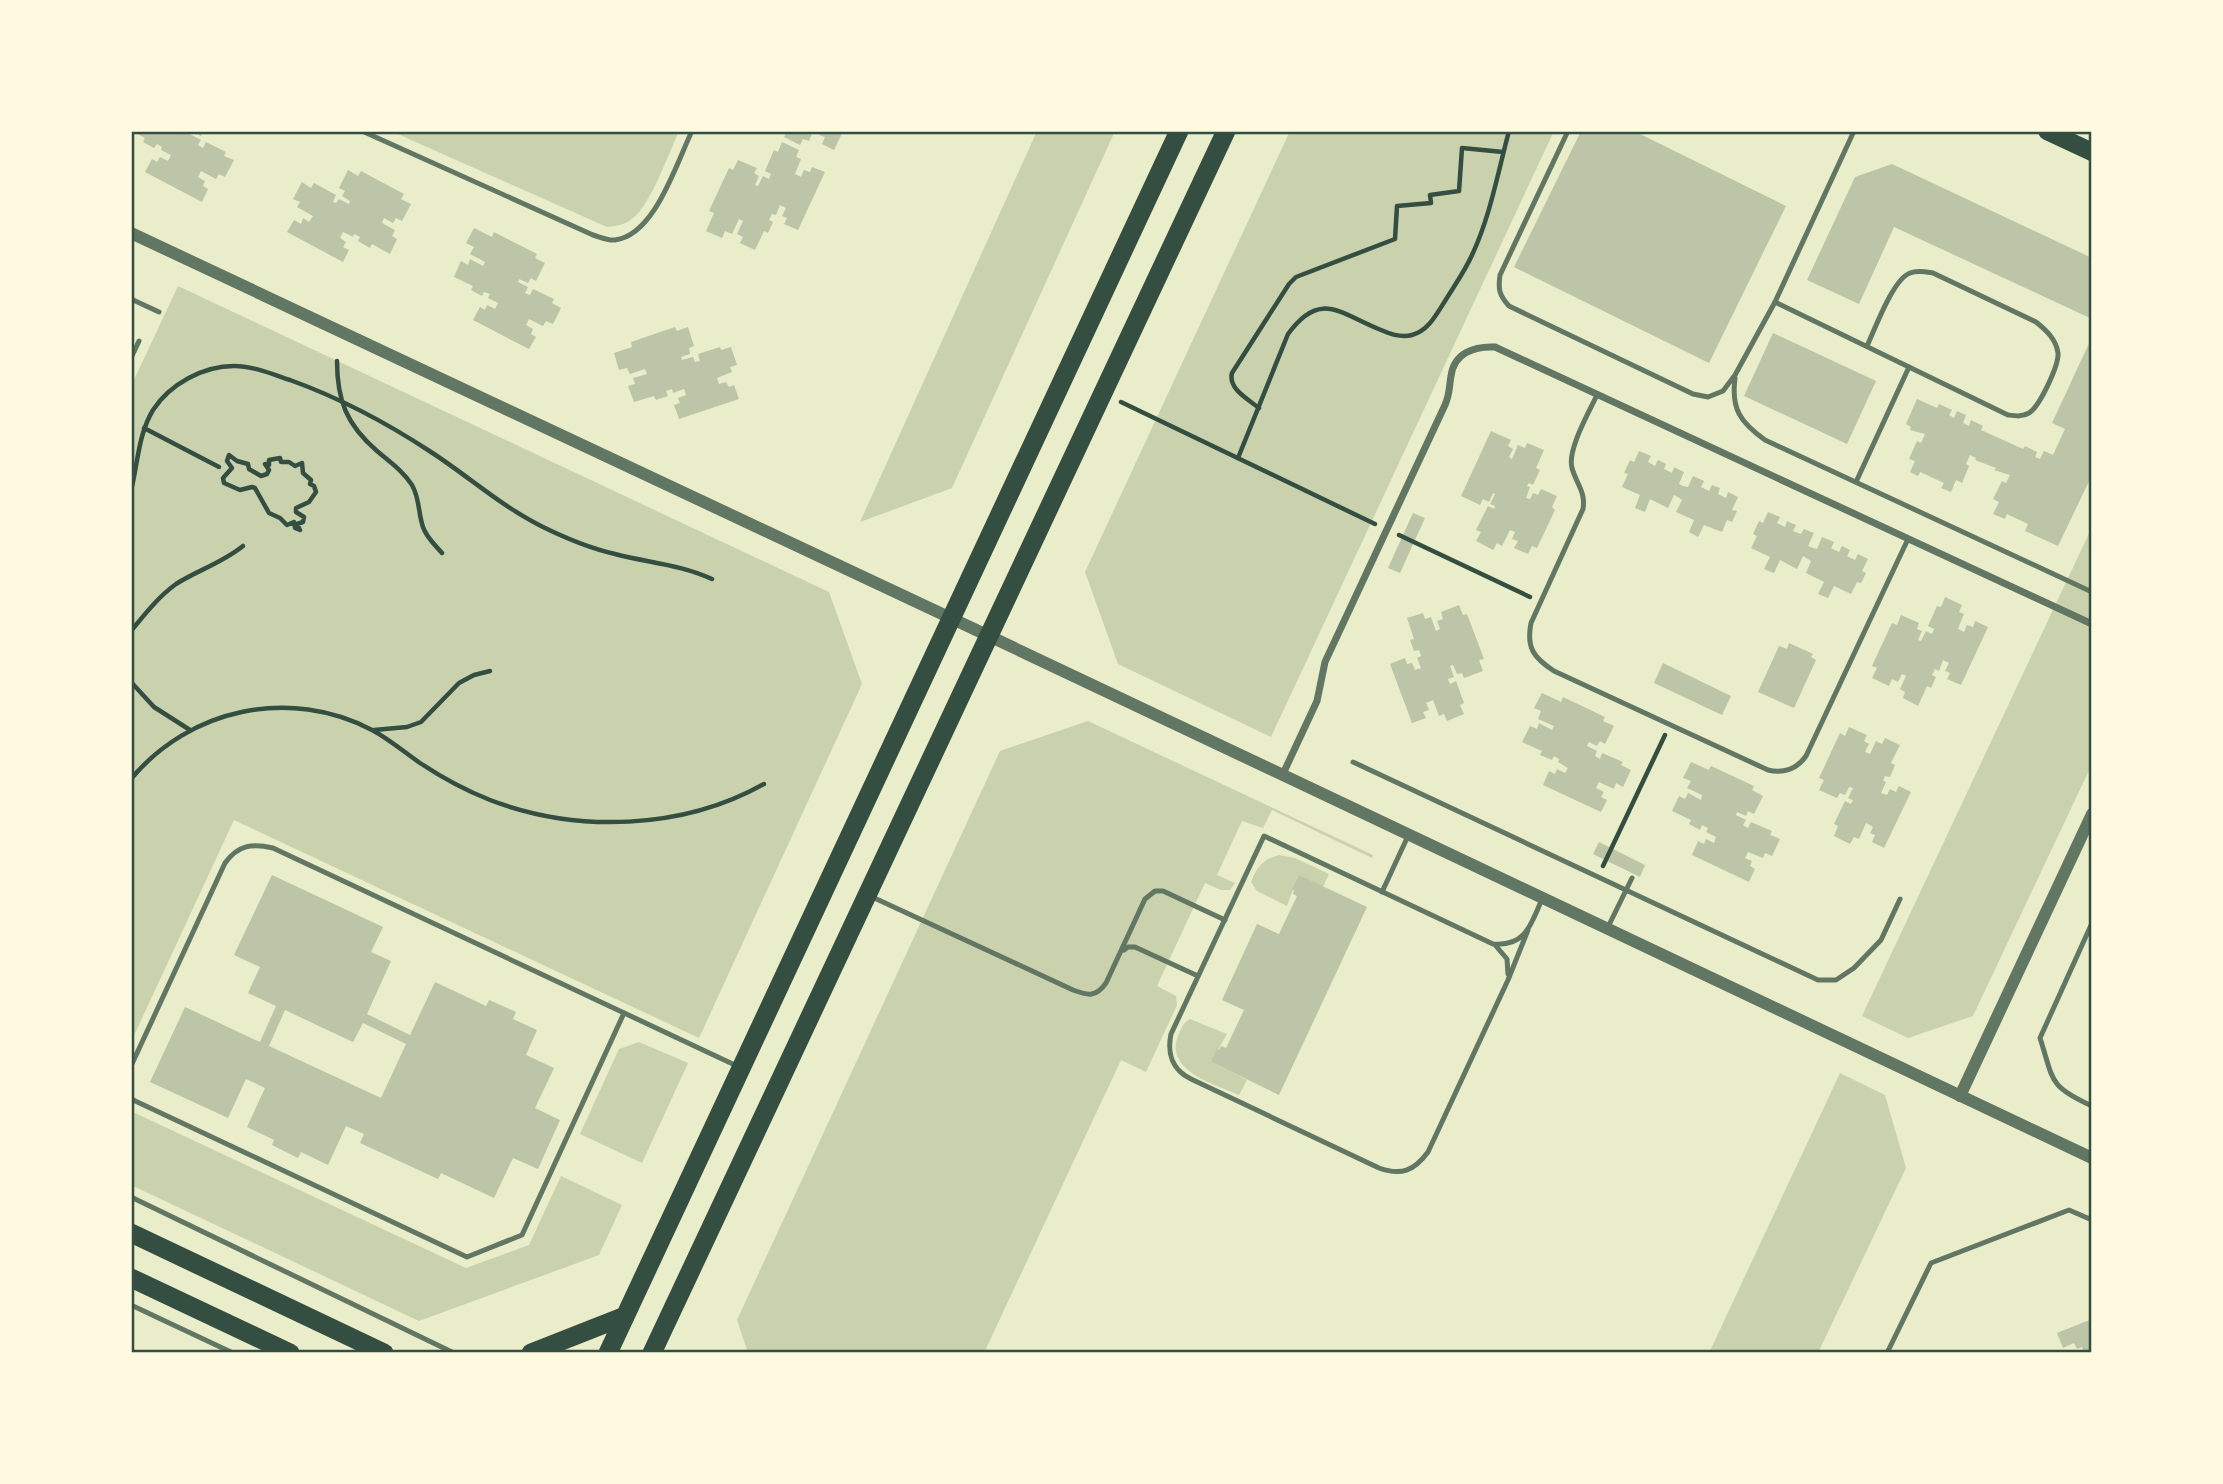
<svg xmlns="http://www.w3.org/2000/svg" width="2223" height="1484" font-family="Merriweather,serif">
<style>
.green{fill:#cad2ad}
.building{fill:#bcc5a7;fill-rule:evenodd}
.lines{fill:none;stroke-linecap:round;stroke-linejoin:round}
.path{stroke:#344e41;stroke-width:4.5}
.service{stroke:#617663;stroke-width:5}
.minor{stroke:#617663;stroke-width:7}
.tertiary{stroke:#617663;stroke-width:12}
.primary{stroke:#344e41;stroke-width:18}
.trunk{stroke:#344e41;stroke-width:19}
.neatline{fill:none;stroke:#344e41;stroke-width:2.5}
</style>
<rect width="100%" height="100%" fill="#e9edc9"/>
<g class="green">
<path d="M391,131h288c-10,22 -29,75 -47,88 -8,6 -16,7 -25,8z"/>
<polygon points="1037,131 1115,131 952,488 860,522"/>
<polygon points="1290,131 1554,131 1271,737 1118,664 1085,572"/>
<polygon points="178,286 829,592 862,684 699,1038 234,820 131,1042 131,386"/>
<polygon points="2092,527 2092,764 1973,1016 1908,1038 1862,1016"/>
<polygon points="1088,721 1373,855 1372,858 1272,810 1263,828 1242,821 1217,875 1235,883 1230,890 1221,890 1205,883 1157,986 1176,996 1177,1005 1146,1072 1121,1060 984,1353 748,1353 737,1320 1000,751"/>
<path d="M1279,855l16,3 34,16 -6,13 -25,-11 -11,30 -30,-15 -6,-9c6,-15 12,-23 28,-27z"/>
<path d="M1190,1019l37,15 -16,28 36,18 -8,15c-22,-10 -75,-24 -61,-59 3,-7 5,-13 12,-17z"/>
<polygon points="639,1042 688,1063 642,1163 580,1134 619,1049"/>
<polygon points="1840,1073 1885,1095 1906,1168 1818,1353 1709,1353"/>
<polygon points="135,1113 466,1268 529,1245 561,1176 622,1205 599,1255 419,1321 131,1185 131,1114"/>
</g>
<g class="building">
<polygon points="132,131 203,131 201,136 192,131 190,134 201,140 198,145 203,148 206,142 226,152 224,156 234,160 225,177 219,174 216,179 201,171 198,177 205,181 203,186 208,189 202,202 145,172 152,159 157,162 160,157 168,161 171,155 161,150 162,147 157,144 154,148 143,142 145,138"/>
<polygon points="787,131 813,131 809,141 803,139 800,145 784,137"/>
<polygon points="821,131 843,131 834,150 822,144 825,137 819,135"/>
<polygon points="1581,131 1634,131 1786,206 1709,363 1514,267"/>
<polygon points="782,142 799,150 796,157 801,159 795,174 801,177 804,170 810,172 812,167 825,172 798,230 784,224 787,218 782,216 786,208 780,205 776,215 772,214 769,220 773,222 768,233 764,231 755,250 740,243 743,237 737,234 743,221 739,219 732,234 725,231 722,238 706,231 714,213 709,211 729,168 733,170 738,160 757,168 754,173 759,176 755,185 758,186 763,176 769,179 771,174 765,171 774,150 778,152"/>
<polygon points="1892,164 2092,258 2092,319 1894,227 1859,304 1807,280 1855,177"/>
<polygon points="348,170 358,176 361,171 404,194 401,199 411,204 402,221 396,218 393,223 384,218 382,223 395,230 392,236 397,239 390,254 372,244 370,248 358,241 360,237 354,234 353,237 343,232 340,238 346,242 343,247 349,250 343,262 287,232 294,220 301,224 303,218 309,222 313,216 297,207 300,202 293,199 302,182 311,188 314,183 336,195 333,202 336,203 339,199 349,204 350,201 342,196 345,191 339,188"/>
<polygon points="474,228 492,237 494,232 537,254 535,258 545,263 536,281 531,278 528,283 519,279 518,282 528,287 525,293 530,295 533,289 554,299 552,303 561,308 553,324 546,321 543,326 529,319 526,325 533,329 531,334 536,337 529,349 473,320 480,307 485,310 487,305 495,309 498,303 488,298 490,294 484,292 482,296 471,290 473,286 454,277 461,261 468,265 470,259 483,266 485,262 470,254 474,247 466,243"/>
<polygon points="675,327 677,331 688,327 694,346 689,348 690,354 681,357 682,360 693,357 695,362 700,361 698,354 720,347 721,350 731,347 737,365 730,367 732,372 717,378 719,384 726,382 729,387 734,385 739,399 679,419 674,405 680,403 678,398 686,395 684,389 673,393 672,389 666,391 668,396 656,400 654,396 634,402 628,386 635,384 633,378 647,374 645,369 630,374 627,368 619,370 614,353 632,347 631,342"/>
<polygon points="1773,333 1876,381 1847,444 1744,396"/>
<polygon points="2092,337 2092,475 2058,546 2025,531 2028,524 2007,514 2005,519 1993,514 1999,502 1993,499 2002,481 2006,483 2010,475 1994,470 1996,468 1975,460 1976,458 1970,455 1966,464 1969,466 1962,483 1956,480 1951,492 1941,488 1944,483 1920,472 1918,476 1910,472 1915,461 1909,459 1917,441 1921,443 1925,434 1910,430 1911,427 1906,424 1917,399 1937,408 1939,404 1952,410 1949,415 1954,418 1957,411 1966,415 1963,423 1969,426 1971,420 1983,426 1981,430 2023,449 2025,446 2037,452 2035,457 2040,459 2044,451 2053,455 2065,429 2052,423"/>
<polygon points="1491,431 1511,440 1508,446 1513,449 1509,457 1512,459 1518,445 1525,448 1527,443 1544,450 1536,468 1540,470 1533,485 1529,483 1527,486 1530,487 1526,498 1530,499 1533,493 1538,495 1541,489 1557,496 1552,507 1555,510 1537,548 1532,546 1528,554 1514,548 1518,541 1512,539 1515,532 1510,530 1502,546 1497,543 1493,550 1476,541 1481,532 1476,530 1488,506 1494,509 1495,506 1490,504 1495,494 1493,493 1489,502 1483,499 1480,505 1461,496"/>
<polygon points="1639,451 1651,456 1648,462 1655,466 1658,460 1666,464 1664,469 1672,473 1674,467 1684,472 1679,484 1683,486 1688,487 1693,476 1704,481 1701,487 1709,491 1712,485 1720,488 1718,494 1726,498 1728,492 1738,497 1732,510 1737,511 1732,522 1727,520 1722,532 1704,525 1698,537 1689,532 1694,520 1676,512 1682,500 1678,497 1674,495 1668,508 1650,499 1645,512 1635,508 1640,495 1622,487 1628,474 1624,473 1630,460 1634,462"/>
<polygon points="1768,512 1780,517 1777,523 1785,527 1787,521 1796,525 1793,531 1801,534 1804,529 1814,533 1808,546 1813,548 1817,549 1822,537 1834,542 1831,548 1839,552 1842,546 1850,550 1847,556 1855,560 1858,554 1868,559 1862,571 1866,573 1861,583 1857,582 1851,594 1834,586 1828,598 1818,594 1824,582 1806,573 1811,561 1803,556 1797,569 1780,560 1774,573 1764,569 1770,557 1751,548 1757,536 1753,534 1759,521 1763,523"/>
<polygon points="1413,513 1425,518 1400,573 1388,568"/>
<polygon points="1945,597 1962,605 1959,612 1964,614 1958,629 1964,632 1967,625 1973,627 1975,621 1988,627 1961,685 1947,679 1950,673 1945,671 1949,663 1943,660 1939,671 1935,669 1932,675 1936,677 1931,688 1927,686 1918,706 1903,698 1905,692 1900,689 1906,676 1902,674 1898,682 1892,679 1889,686 1872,678 1877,668 1872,666 1892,623 1897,625 1901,615 1919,623 1917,629 1922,631 1918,640 1921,641 1926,631 1932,634 1934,629 1928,626 1937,606 1941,607"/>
<polygon points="1459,605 1463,615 1467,614 1484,659 1479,660 1483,671 1464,678 1462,673 1457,674 1453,665 1450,666 1454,677 1448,679 1450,684 1456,681 1464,703 1460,705 1464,714 1447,721 1444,714 1439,716 1433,700 1426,703 1429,710 1423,712 1426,718 1412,723 1390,664 1405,658 1407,664 1412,663 1415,670 1421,668 1417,658 1421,656 1419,650 1414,651 1410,640 1414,639 1407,618 1423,613 1425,619 1431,617 1436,631 1440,629 1437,621 1443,619 1441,612"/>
<polygon points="1789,643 1813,654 1811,657 1816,660 1794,708 1758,692 1779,646 1787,649"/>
<polygon points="1663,663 1731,696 1722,715 1654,683"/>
<polygon points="1542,693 1561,702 1563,697 1605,717 1603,721 1614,726 1605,744 1600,741 1597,746 1589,742 1587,746 1597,751 1595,756 1600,759 1602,753 1623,762 1621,765 1631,770 1623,787 1616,783 1614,789 1599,782 1596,788 1604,792 1601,797 1607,800 1601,812 1543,785 1549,771 1555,774 1557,769 1565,773 1568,768 1558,762 1559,759 1554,756 1552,760 1540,755 1542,751 1522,742 1530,726 1537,729 1539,723 1552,730 1554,726 1538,719 1541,711 1534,708"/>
<polygon points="1849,727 1867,735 1864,741 1869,744 1865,752 1870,754 1876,741 1882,744 1885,738 1900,745 1891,763 1895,765 1890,777 1885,776 1883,781 1886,782 1881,793 1887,795 1890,789 1896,792 1899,786 1911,792 1884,848 1872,842 1875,835 1870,833 1873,827 1866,823 1859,839 1854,837 1850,844 1834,836 1838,826 1834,824 1845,801 1851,804 1853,800 1848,798 1853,788 1849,787 1845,795 1840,793 1837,798 1819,790 1824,780 1819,778 1840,733 1845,736"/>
<polygon points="1691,762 1709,770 1711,766 1754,786 1752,790 1763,796 1754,814 1748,811 1746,816 1737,812 1736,815 1746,820 1743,825 1748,828 1751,822 1772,831 1770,835 1780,839 1772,856 1765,853 1763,858 1748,852 1745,858 1752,861 1750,866 1755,869 1749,882 1692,855 1698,841 1704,844 1706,839 1714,843 1716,837 1706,832 1708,828 1702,825 1700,830 1689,824 1691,820 1672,811 1679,796 1685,799 1688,793 1701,800 1702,795 1687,788 1691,781 1683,778"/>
<polygon points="1599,842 1645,865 1640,877 1593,854"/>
<path d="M272,875l111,52 -12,25 20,9 -24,53 43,21 25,-53 51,24 3,-6 27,12 -3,7 24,11 -11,25 28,13 -19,40 25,12 -22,49 -25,-11 -19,40 -53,-25 -3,6 -78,-36 4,-9 -18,-8 -18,39 -27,-13 -3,6 -26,-13 2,-5 -27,-13 18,-39 -19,-9 -18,39 -78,-36 35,-75 75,35 16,-36 -28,-13 12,-26 -26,-12zM285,1010l68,32 10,-19 43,21 -25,54 -112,-52z"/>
<polygon points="1299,875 1367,907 1279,1095 1211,1062 1217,1049 1219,1050 1221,1046 1226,1048 1244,1010 1222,1000 1257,924 1279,934 1297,896 1293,894 1294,890 1292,889"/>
<polygon points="2092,1319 2092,1353 2084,1353 2082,1347 2077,1349 2074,1343 2063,1348 2057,1333"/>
</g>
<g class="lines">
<g class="path">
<path d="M337,361c0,40 10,64 40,90 13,11 26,20 35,34 8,14 6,28 11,42 3,10 12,18 19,26"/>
<polyline points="1121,402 1375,524"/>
<path d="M1259,408c-11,-9 -31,-19 -27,-35l57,-89 7,-7 99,-38 2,-33 34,-3 -1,-8 29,-4 3,-43 41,4"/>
<polyline points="144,428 219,467"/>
<polygon points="229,455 237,461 248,464 249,469 261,476 267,474 269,470 265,464 269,465 269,460 280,458 281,462 289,462 295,466 302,463 303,473 311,480 310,484 314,486 316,492 309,502 296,508 296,512 304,517 303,522 297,524 300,530 295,528 294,522 287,525 280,518 269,513 255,488 252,487 240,490 224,483 223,478 232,468 227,461"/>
<path d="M1238,458l50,-124c32,-44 51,-21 93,-4 9,4 21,8 31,5 16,-4 24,-20 33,-34 9,-15 20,-30 27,-46 18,-38 26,-83 37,-124"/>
<path d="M131,491c7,-28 7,-56 22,-81 17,-26 50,-44 81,-44 19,0 38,8 56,14 50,18 97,43 141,72 37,24 70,54 110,74 24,12 48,22 74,28 34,9 64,10 97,25"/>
<polyline points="1399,535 1530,597"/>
<path d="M131,631c14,-17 27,-34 45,-47 22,-14 46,-21 67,-38"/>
<polyline points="131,682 154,707 190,730"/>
<polyline points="374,730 407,727 421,722 459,683 474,675 490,671"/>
<path d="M131,779c59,-71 159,-92 241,-49 17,9 32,22 48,33 21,14 47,28 70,37 87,33 192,30 274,-16"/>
<polyline points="1603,866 1665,735"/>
</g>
<g class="service">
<path d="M362,131l231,104c7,2 15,6 22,5 40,-5 61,-76 77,-109"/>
<path d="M1568,131l-68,144c-2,14 -1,20 9,31l184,88 15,3 15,-6 12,-16 40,-73 79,-171"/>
<polyline points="131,299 159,312"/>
<path d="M1775,302l233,113c8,1 14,2 21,-2 11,-7 30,-48 29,-60 -2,-14 -12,-23 -22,-31l-103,-49c-7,-1 -15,-3 -23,0 -17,6 -35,56 -43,73"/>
<polyline points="131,358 139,341"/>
<path d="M1735,378c-4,31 5,44 30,62l327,152"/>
<path d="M1597,395c-8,17 -30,55 -25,73 4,15 14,24 11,41l-52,114c-5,25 3,35 23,48l214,99c15,4 29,-1 38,-14l102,-217"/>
<polyline points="1856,482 1909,367"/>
<polyline points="1353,762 1818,980 1836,980 1854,968 1881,940 1900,899"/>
<polyline points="1382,892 1408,836"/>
<path d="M870,896l203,94c16,6 23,7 33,-7l39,-84 10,-8h8l62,29"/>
<path d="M2092,923l-52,115c14,43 8,48 52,68"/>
<polyline points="1607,929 1632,878"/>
<path d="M1528,930l-20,50 -80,172c-14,19 -27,24 -49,16l-188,-89c-19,-9 -24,-26 -20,-45l93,-198 229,108c33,3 38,-20 49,-45"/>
<polyline points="1496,946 1507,959 1508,974"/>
<polyline points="1124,950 1128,947 1135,947 1198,976"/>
<path d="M131,1066l94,-203c13,-18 27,-20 48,-15l464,218"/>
<polyline points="131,1099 467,1257 522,1235 624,1013"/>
<polyline points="131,1197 454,1353"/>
<polyline points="131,1305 233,1353"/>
<polyline points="1887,1353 1931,1263 2069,1210 2092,1220"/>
</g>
<path class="minor" d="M1282,776l35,-75 8,-39 120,-257c5,-11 4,-18 6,-29 3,-23 23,-30 44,-29l597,277"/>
<g class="tertiary">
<polyline points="131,233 989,636 2092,1158"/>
<polyline points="1960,1096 2092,814"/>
</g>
<polyline class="primary" points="2047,131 2092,152"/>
<g class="trunk">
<polyline points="131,1233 384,1353"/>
<polyline points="131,1278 290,1353"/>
<polyline points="531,1353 625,1316"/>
<polyline points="608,1353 1179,131"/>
<polyline points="652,1353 1226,131"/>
</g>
</g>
<rect width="2223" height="1484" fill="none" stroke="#fefae0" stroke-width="266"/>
<rect x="133" y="133" width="1957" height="1218" class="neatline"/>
</svg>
